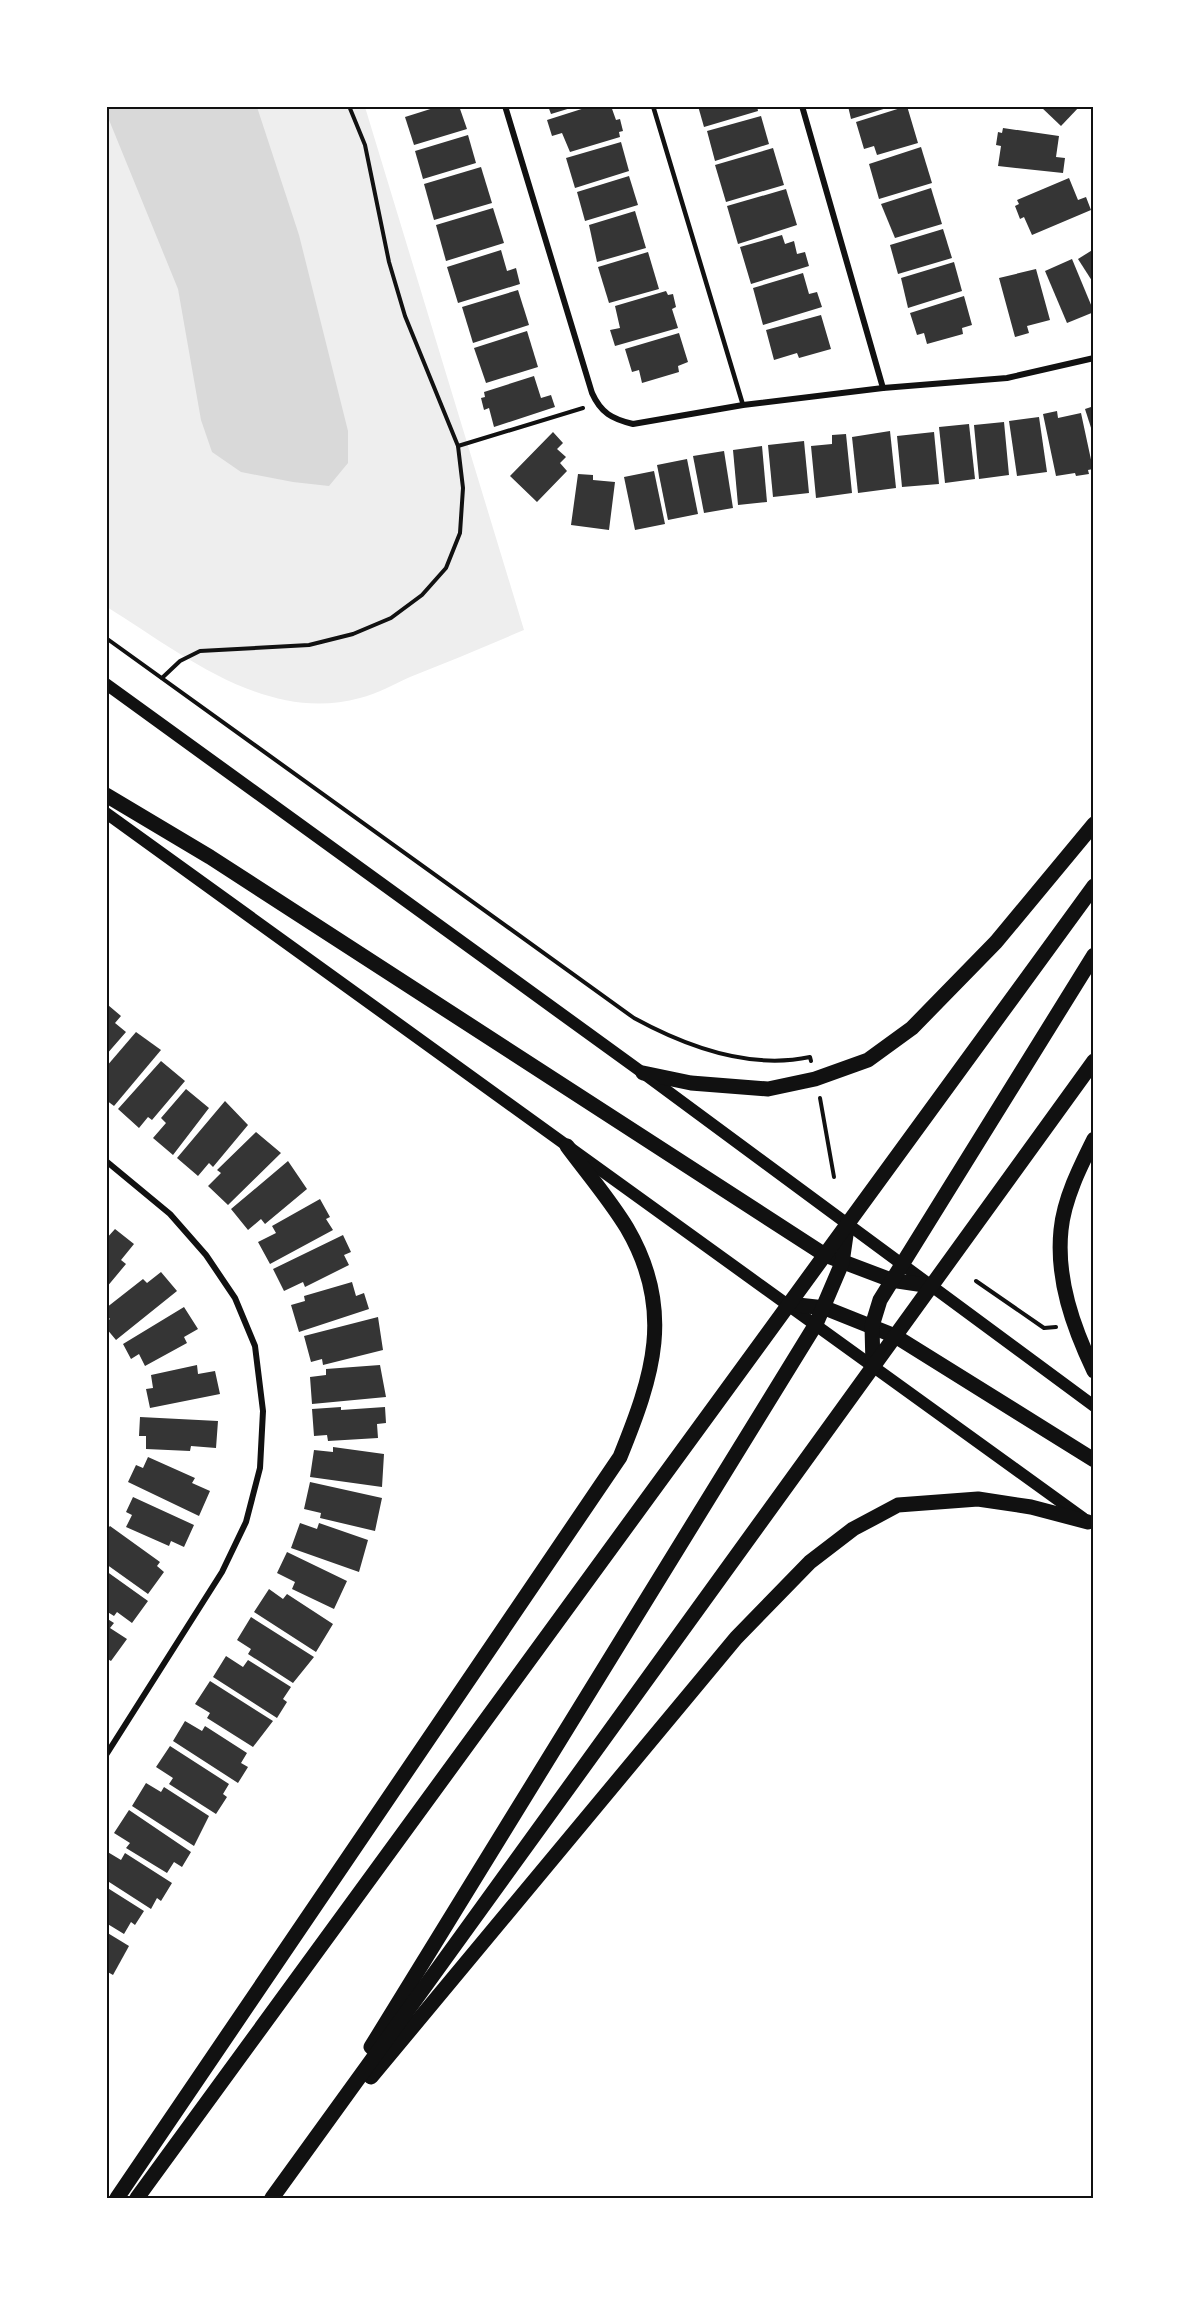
<svg xmlns="http://www.w3.org/2000/svg" width="1200" height="2305" font-family="'DM Sans',sans-serif">
<style>
.green{fill:#eee}
.water{fill:#d9d9d9}
.building{fill:#353535}
.lines{fill:none;stroke-linecap:round;stroke-linejoin:round}
.path{stroke:#111;stroke-width:4}
.service{stroke:#111;stroke-width:4.5}
.minor{stroke:#111;stroke-width:6}
.secondary{stroke:#111;stroke-width:12}
.primary{stroke:#111;stroke-width:15}
.neatline{fill:none;stroke:#111;stroke-width:2}
</style>
<rect width="100%" height="100%" fill="#fff"/>
<path class="green" d="M106,107h259l159,523c-38,16 -76,32 -114,47 -16,7 -33,17 -50,21 -94,26 -179,-45 -253,-91z"/>
<polygon class="water" points="106,107 257,107 299,235 348,431 348,463 329,486 293,482 241,472 212,452 201,420 178,289 107,115"/>
<g class="building">
<polygon points="440,106 459,106 467,129 414,145 405,117"/>
<polygon points="548,106 574,106 574,107 551,114"/>
<polygon points="591,106 611,106 616,120 620,119 623,131 619,132 620,137 570,152 562,133 552,136 547,120"/>
<polygon points="698,106 757,106 758,111 704,127"/>
<polygon points="848,106 890,106 890,107 851,119"/>
<polygon points="907,106 918,143 877,155 874,146 864,149 856,122"/>
<polygon points="1040,106 1080,106 1061,126"/>
<polygon points="761,116 769,144 715,161 707,131"/>
<polygon points="1003,128 1059,136 1056,157 1065,158 1063,173 998,166 1001,146 996,145 998,132 1002,133"/>
<polygon points="468,135 476,163 423,179 415,151"/>
<polygon points="621,142 629,171 575,188 566,158"/>
<polygon points="921,147 932,183 879,199 869,164"/>
<polygon points="773,148 784,185 726,202 715,165"/>
<polygon points="481,167 492,203 434,220 424,184"/>
<polygon points="629,176 638,205 585,221 577,192"/>
<polygon points="1069,178 1078,200 1086,197 1091,210 1032,235 1024,217 1020,219 1015,206 1019,204 1017,200"/>
<polygon points="931,188 942,224 895,238 881,204"/>
<polygon points="786,189 797,225 738,244 727,206"/>
<polygon points="493,208 504,243 446,261 436,225"/>
<polygon points="635,211 646,248 597,262 589,225"/>
<polygon points="943,229 952,258 898,274 890,245"/>
<polygon points="782,235 785,244 794,241 797,254 805,252 809,266 751,284 740,247"/>
<polygon points="1094,249 1094,284 1078,259"/>
<polygon points="501,250 507,271 516,268 520,284 458,303 447,267"/>
<polygon points="648,252 659,289 609,303 598,267"/>
<polygon points="1072,259 1094,312 1067,323 1045,271"/>
<polygon points="954,262 962,291 908,308 901,278"/>
<polygon points="1036,269 1050,320 1027,326 1029,333 1015,337 999,278"/>
<polygon points="803,273 809,294 817,292 822,307 763,325 753,288"/>
<polygon points="518,290 529,325 473,343 462,307"/>
<polygon points="666,291 668,295 673,294 676,307 672,309 678,328 615,346 610,330 620,328 615,306"/>
<polygon points="964,296 972,325 962,328 963,334 927,344 924,333 917,335 910,313"/>
<polygon points="821,315 831,349 799,358 797,353 774,360 766,330"/>
<polygon points="527,331 538,367 486,383 474,348"/>
<polygon points="679,333 688,362 678,366 679,372 642,383 639,370 632,372 625,349"/>
<polygon points="534,376 541,398 551,395 555,407 494,427 489,408 484,410 481,398 485,397 484,392"/>
<polygon points="1094,406 1094,434 1093,434 1085,409"/>
<polygon points="1057,411 1058,418 1081,413 1093,469 1088,470 1089,474 1076,476 1075,473 1056,476 1043,414"/>
<polygon points="1039,417 1047,472 1017,476 1009,421"/>
<polygon points="1004,422 1009,475 979,479 974,425"/>
<polygon points="969,424 975,479 945,483 939,427"/>
<polygon points="890,431 896,488 858,493 852,437"/>
<polygon points="553,432 563,443 557,449 566,457 560,463 567,471 537,502 510,476"/>
<polygon points="934,432 939,484 902,487 897,436"/>
<polygon points="846,434 852,493 816,498 811,446 832,444 832,435"/>
<polygon points="804,441 809,493 773,497 768,445"/>
<polygon points="762,446 767,502 738,505 733,450"/>
<polygon points="724,451 733,508 704,513 693,456"/>
<polygon points="687,459 698,514 668,520 657,465"/>
<polygon points="654,471 665,524 635,530 624,477"/>
<polygon points="578,474 593,475 593,480 615,482 609,530 571,525"/>
<polygon points="108,1005 121,1016 115,1023 126,1032 106,1055"/>
<polygon points="136,1032 161,1050 114,1106 106,1100 106,1067"/>
<polygon points="161,1061 185,1081 152,1120 148,1117 139,1128 118,1109"/>
<polygon points="186,1089 209,1108 173,1155 153,1138 166,1123 161,1118"/>
<polygon points="225,1101 248,1125 213,1167 209,1163 198,1176 177,1158"/>
<polygon points="256,1132 281,1153 228,1205 208,1186 221,1173 217,1170"/>
<polygon points="288,1161 307,1189 265,1224 261,1219 248,1230 231,1209"/>
<polygon points="320,1199 330,1217 326,1219 333,1230 270,1264 258,1242 276,1233 272,1226"/>
<polygon points="115,1229 134,1244 121,1260 126,1264 106,1288 106,1239"/>
<polygon points="343,1235 351,1252 344,1255 349,1265 305,1287 303,1282 284,1291 273,1269"/>
<polygon points="161,1272 177,1291 116,1340 106,1328 106,1322 110,1319 106,1315 106,1308 143,1279 147,1283"/>
<polygon points="352,1282 356,1296 364,1293 369,1309 299,1332 291,1305 305,1301 304,1296"/>
<polygon points="184,1307 198,1329 184,1337 187,1343 145,1366 139,1354 131,1359 123,1344"/>
<polygon points="378,1317 383,1350 323,1365 322,1359 311,1362 304,1336"/>
<polygon points="197,1365 198,1374 215,1371 220,1394 150,1408 146,1389 153,1388 151,1375"/>
<polygon points="380,1365 386,1397 312,1404 310,1377 326,1375 326,1369"/>
<polygon points="341,1407 341,1410 385,1407 386,1423 377,1424 378,1438 328,1441 327,1435 314,1436 312,1409"/>
<polygon points="140,1417 218,1421 216,1448 191,1446 190,1451 146,1449 146,1436 139,1436"/>
<polygon points="333,1447 384,1454 382,1487 310,1477 314,1450 333,1452"/>
<polygon points="148,1457 195,1478 192,1483 210,1491 199,1516 128,1482 136,1465 143,1468"/>
<polygon points="310,1482 382,1498 375,1531 320,1518 321,1513 304,1509"/>
<polygon points="133,1497 194,1525 184,1547 171,1541 169,1546 126,1527 132,1515 126,1512"/>
<polygon points="300,1523 317,1529 319,1523 368,1540 359,1572 291,1548"/>
<polygon points="110,1526 160,1562 157,1566 164,1572 148,1594 106,1564 106,1530"/>
<polygon points="287,1552 347,1581 334,1609 292,1589 295,1582 277,1573"/>
<polygon points="106,1571 148,1601 132,1623 117,1612 114,1616 106,1611"/>
<polygon points="269,1589 283,1599 287,1594 333,1624 316,1652 254,1612"/>
<polygon points="251,1617 314,1657 293,1683 248,1654 251,1649 237,1640"/>
<polygon points="106,1618 114,1623 110,1628 127,1639 111,1661 106,1658"/>
<polygon points="226,1656 243,1667 248,1660 291,1687 283,1699 287,1702 277,1718 213,1677"/>
<polygon points="210,1681 273,1721 253,1747 207,1718 210,1713 195,1704"/>
<polygon points="185,1721 202,1731 205,1726 247,1753 241,1763 248,1767 238,1783 173,1741"/>
<polygon points="170,1746 229,1784 223,1794 227,1797 216,1814 169,1784 173,1778 156,1767"/>
<polygon points="146,1783 161,1792 164,1787 209,1816 194,1846 132,1806"/>
<polygon points="129,1810 191,1852 182,1867 174,1862 167,1873 126,1848 130,1843 114,1833"/>
<polygon points="106,1851 121,1860 125,1853 172,1883 161,1901 157,1898 151,1909 106,1880"/>
<polygon points="106,1887 144,1911 135,1925 131,1922 124,1934 106,1923"/>
<polygon points="106,1932 129,1946 113,1975 106,1971"/>
</g>
<g class="lines">
<g class="path">
<polyline points="458,446 583,408"/>
<path d="M106,638l528,380c53,29 115,52 176,39l1,4"/>
<polyline points="162,678 180,661 200,651 309,645 353,634 391,618 422,595 446,568 460,533 463,488 458,446 405,316 389,262 365,145 349,106"/>
<polyline points="820,1098 834,1177"/>
<polyline points="976,1281 1044,1328 1056,1327"/>
</g>
<polyline class="service" points="653,106 743,405"/>
<g class="minor">
<path d="M505,106l87,287c9,20 20,26 41,31l110,-19 140,-17 124,-10 87,-20"/>
<polyline points="802,106 883,388"/>
<polyline points="106,1161 170,1214 206,1255 235,1298 255,1346 263,1411 260,1468 246,1522 222,1572 106,1755"/>
</g>
<g class="secondary">
<polyline points="106,684 643,1073 1094,1406"/>
<polyline points="106,813 1083,1518"/>
</g>
<g class="primary">
<polyline points="106,795 210,857 825,1255 891,1280 931,1286"/>
<polyline points="643,1073 691,1083 768,1089 815,1079 868,1060 912,1028 996,942 1094,824"/>
<path d="M1094,1139c-14,28 -30,60 -33,91 -5,49 12,97 33,141"/>
<polyline points="789,1304 825,1308 895,1336 1094,1460"/>
<polyline points="873,1366 872,1326 880,1300 1094,955"/>
<polyline points="371,2047 816,1324 842,1263 847,1228"/>
<polyline points="371,2077 736,1638 810,1562 853,1529 898,1505 978,1499 1031,1507 1088,1522"/>
<path d="M117,2198l503,-741c33,-81 55,-147 7,-229 -17,-28 -40,-55 -60,-82"/>
<polyline points="137,2198 1094,886"/>
<polyline points="272,2198 1094,1061"/>
</g>
</g>
<rect width="1200" height="2305" fill="none" stroke="#ffffff" stroke-width="216"/>
<rect x="108" y="108" width="984" height="2089" class="neatline"/>
</svg>
